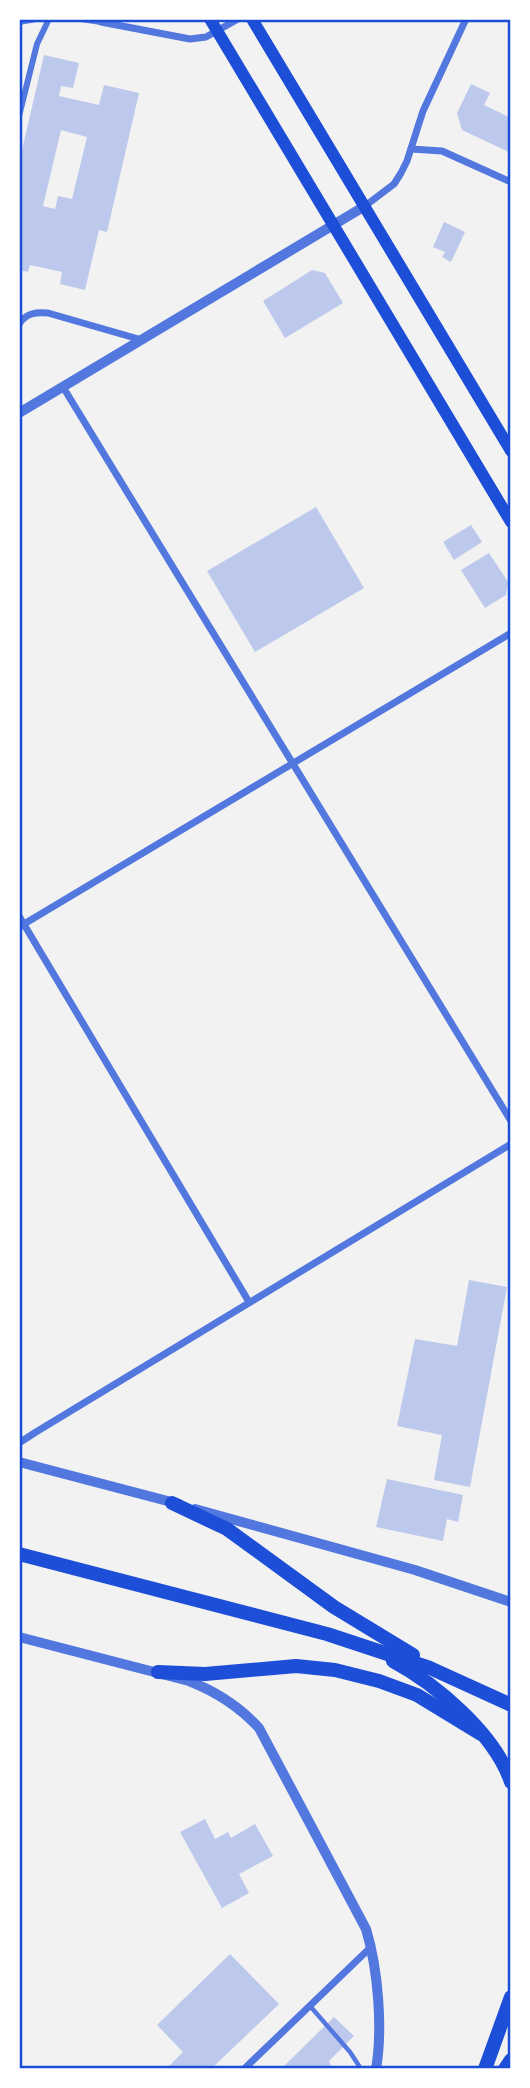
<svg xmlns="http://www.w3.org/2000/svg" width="530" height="2088" font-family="'DejaVu Sans',sans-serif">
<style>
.building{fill:#bdc9ec;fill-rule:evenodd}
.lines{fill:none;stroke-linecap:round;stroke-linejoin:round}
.service{stroke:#5277de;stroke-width:4.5}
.pedestrian{stroke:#5277de;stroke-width:6}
.minor{stroke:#5277de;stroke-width:7}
.tertiary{stroke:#5277de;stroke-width:10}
.secondary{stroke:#1d4ed8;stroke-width:12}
.primary{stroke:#1d4ed8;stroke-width:14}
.neatline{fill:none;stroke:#1d4ed8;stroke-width:2.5}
</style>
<rect width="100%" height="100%" fill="#f2f2f2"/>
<g class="building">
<path d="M44,55l35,8 -6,25 -12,-2 -2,10 40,9 5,-20 35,8 -32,139 -8,-2 -14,60 -25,-6 2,-12 -32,-7 -2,7 -9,-2v-107zM61,130l26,7 -15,62 -14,-3 -3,13 -12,-3z"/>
<polygon points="471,84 490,93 484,105 511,118 511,153 462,130 457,113"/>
<polygon points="444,222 465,232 451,262 442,257 445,252 433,247"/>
<polygon points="312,270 325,273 343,303 285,338 263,301"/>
<polygon points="316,507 364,588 255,652 207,571"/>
<polygon points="471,525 482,542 454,560 443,542"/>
<polygon points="489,553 508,582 506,595 485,608 461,570"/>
<polygon points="469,1280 507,1287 470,1487 434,1480 442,1435 397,1426 415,1339 457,1346"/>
<polygon points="387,1479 463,1495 458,1522 447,1519 443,1541 376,1527"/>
<polygon points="205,1819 215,1839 228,1832 231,1838 255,1824 273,1856 239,1874 249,1893 222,1908 180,1832"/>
<polygon points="230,1954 279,2004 211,2069 166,2069 183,2052 157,2025"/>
<polygon points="334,2017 354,2036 329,2061 332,2069 281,2069"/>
</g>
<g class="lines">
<polyline class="service" points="310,2006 350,2052 361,2069"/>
<g class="pedestrian">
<polyline points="81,19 101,22"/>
<polyline points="19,22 36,19"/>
<polyline points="19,116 37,44 49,19"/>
</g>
<g class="minor">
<polyline points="101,22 190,39 206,37 238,19"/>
<polyline points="411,149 442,151 511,182"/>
<polyline points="365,206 394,184 401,173 407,161 423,111 466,19"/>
<path d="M19,324c7,-11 17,-12 29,-11l94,27"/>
<polyline points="63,387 511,1121"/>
<polyline points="19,916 249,1302"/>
<polyline points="19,927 511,633"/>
<polyline points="19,1443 36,1432 511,1144"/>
<polyline points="244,2069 371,1947"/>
</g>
<g class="tertiary">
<polyline points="19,413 365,206"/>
<polyline points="19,1462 179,1504"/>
<polyline points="195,1509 415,1570 511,1602"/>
<path d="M19,1637l170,44c28,11 50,25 70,47l107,201c12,40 17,99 10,140"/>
</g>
<g class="secondary">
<polyline points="210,19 511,522"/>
<polyline points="252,19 511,451"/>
</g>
<g class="primary">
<polyline points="172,1503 227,1529 334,1607 413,1655"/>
<polyline points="19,1554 327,1634 430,1668 511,1705"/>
<path d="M393,1661c43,23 102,73 118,121"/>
<polyline points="158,1672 205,1674 296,1666 335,1670 379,1681 417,1695 481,1734"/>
<polyline points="485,2069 511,1997"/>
<polyline points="505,2069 511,2060"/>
</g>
</g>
<rect width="530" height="2088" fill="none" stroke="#ffffff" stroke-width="42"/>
<rect x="21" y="21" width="488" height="2046" class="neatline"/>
</svg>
